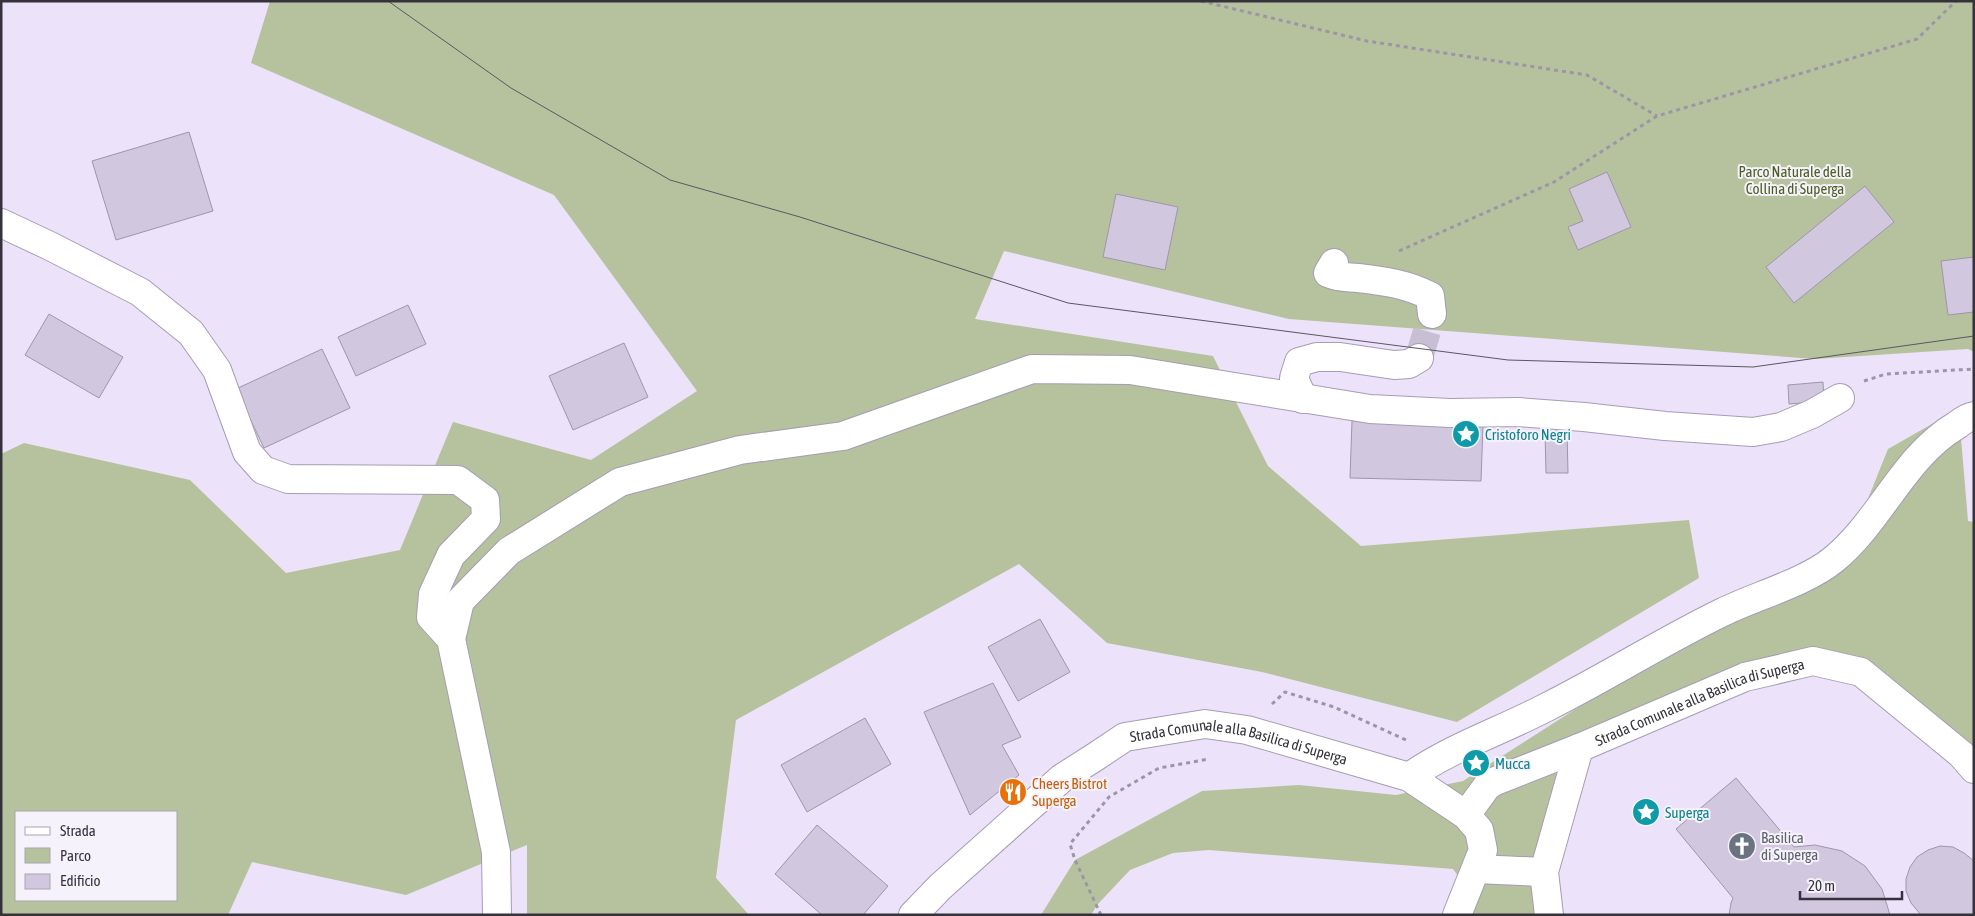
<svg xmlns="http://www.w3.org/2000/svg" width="1975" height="916" font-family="'Asap Condensed',sans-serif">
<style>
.green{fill:#b6c29d;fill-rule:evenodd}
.building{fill:#d1c7df;stroke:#9f95ac}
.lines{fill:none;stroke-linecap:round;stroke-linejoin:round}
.minor-tunnel{stroke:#c8bfd4;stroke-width:28;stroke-dasharray:28 14;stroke-linecap:butt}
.pedestrian-casing{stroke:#a69cb3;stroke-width:30}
.minor-casing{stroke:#a69cb3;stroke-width:30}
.path{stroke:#9d95a7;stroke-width:3;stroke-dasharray:4 4;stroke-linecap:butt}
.pedestrian{stroke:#fff;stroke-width:28}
.minor{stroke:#fff;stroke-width:28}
.tram{stroke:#5b5663;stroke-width:1}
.labels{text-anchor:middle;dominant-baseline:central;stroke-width:4;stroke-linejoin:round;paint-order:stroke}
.park-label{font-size:15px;fill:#4d5d22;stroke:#f6f2fc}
.culture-label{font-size:15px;fill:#0d838f;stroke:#f6f2fc;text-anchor:start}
.street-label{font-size:15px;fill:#36323c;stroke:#f6f2fc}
.food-label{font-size:15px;fill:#c56008;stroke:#f6f2fc;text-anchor:start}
.worship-label{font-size:15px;fill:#5b616d;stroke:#f6f2fc;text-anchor:start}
</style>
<rect width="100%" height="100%" fill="#ece2fa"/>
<g class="green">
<path d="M270,1h1704v351l-6,-3 -153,10 -526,-40 -285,-68 -29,68 238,37 55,110 93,80 328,-26 10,58 -242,144 -195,-50 -155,-29 -88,-79 -283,156 -20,158 33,37h-222v-70l-121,50 -154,-33 -24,53h-227v-461l23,-11 166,37 96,93 114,-23 53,-128 138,38 106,-69 -143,-196 -303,-132zM16,812h160v88h-160z"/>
<polygon points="1946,416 1961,438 1968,521 1974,522 1974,769 1898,701 1813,661 1579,748 1549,915 1471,915 1472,895 1453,869 1209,850 1173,853 1130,870 1097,905 1091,915 1041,915 1075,860 1202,791 1299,785 1396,795 1463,781 1855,531 1888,449"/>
</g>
<g class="building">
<polygon points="189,132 213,211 116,240 92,161"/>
<polygon points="1607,172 1631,227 1578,250 1568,227 1583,221 1569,189"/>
<polygon points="1865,186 1894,222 1794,303 1766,267"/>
<polygon points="1116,194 1178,207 1165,270 1103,257"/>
<polygon points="1974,257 1974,312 1948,315 1941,261"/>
<polygon points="408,305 426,344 356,376 338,337"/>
<polygon points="49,314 123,357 99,398 25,355"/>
<polygon points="624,343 648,397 573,430 549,376"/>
<polygon points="322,349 350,408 264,448 236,389"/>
<polygon points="1823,382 1824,401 1789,404 1788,385"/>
<polygon points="1352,421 1483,425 1481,481 1350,478"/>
<polygon points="1545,431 1567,431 1568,473 1546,473"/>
<polygon points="1040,619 1070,672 1018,701 988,647"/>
<polygon points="993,683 1021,737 1002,745 1019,775 970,815 924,712"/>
<polygon points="865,718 891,764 807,812 781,765"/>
<polygon points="1736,778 1794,847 1815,845 1842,851 1865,866 1882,889 1890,915 1729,915 1731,903 1733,898 1676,829"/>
<polygon points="817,825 888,886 863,915 822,915 775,874"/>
<polygon points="1940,846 1953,847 1964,853 1974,861 1974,915 1921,915 1911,903 1906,891 1906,879 1910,867 1917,857 1928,850"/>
</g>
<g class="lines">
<polyline class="minor-tunnel" points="1419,358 1432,314"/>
<g class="pedestrian-casing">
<g id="pedestrian">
<path id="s1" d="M1466,815l21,-29 6,-4 86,-34 166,-71 68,-16 48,11 100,82 13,15"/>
<polyline points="1476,869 1544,872"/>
<polyline points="1549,915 1544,872 1579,748"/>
</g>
</g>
<g class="minor-casing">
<g id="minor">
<polyline points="1,223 50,246 140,292 191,333 217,370 247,452 263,470 288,479 458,480 485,500 486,519 451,555 433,594 431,617 451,639"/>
<path d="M1334,263l-6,10c11,5 19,4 30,5 26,3 49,6 72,18l2,18"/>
<polyline points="1303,399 1294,378 1299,362 1317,357 1340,357 1394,365 1409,364 1419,358"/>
<path d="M1409,777c43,-30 92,-46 138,-70 60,-30 116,-66 176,-95 33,-16 83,-30 110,-52 48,-39 70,-103 124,-135 5,-4 11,-8 17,-9"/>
<polyline points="497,915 496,852 451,639 460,601 509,551 620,482 740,450 843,436 1032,369 1130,370 1370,409 1450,413 1518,412 1584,417 1665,426 1753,432 1781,427 1812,414 1840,398"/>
<path id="s2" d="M913,915l27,-28 122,-109 33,-21 30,-20 80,-13 42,6 162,47 57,38 13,15 4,20 -26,65"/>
</g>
</g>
<g class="path">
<polyline points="1201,1 1367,41 1587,75 1657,116"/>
<polyline points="1399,251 1554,182 1657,116 1917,39 1956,1"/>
<polyline points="1864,381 1886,374 1974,369"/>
<polyline points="1272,704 1285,692 1334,707 1406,740"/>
<polyline points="1101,915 1075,860 1070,844 1109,797 1159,768 1209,759"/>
</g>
<use href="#pedestrian" class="pedestrian"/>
<use href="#minor" class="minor"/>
<polyline class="tram" points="388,1 511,88 670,180 800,217 1068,303 1508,360 1753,367 1974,336"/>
</g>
<defs>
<g id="sight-disc" transform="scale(1.4375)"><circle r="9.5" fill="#0f9aa8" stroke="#f6f2fc"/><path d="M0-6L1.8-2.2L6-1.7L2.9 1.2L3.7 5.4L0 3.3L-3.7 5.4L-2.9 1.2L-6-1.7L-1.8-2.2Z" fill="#fff"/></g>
<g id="restaurant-disc" transform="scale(1.4375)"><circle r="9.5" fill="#e8710a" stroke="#f6f2fc"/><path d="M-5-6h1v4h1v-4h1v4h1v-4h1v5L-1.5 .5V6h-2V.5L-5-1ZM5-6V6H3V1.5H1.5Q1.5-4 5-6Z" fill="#fff"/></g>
<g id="church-disc" transform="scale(1.4375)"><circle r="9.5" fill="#6b7280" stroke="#f6f2fc"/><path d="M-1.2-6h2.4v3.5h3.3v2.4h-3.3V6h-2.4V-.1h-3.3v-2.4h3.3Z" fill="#fff"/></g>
</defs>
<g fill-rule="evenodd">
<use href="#sight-disc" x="1466" y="434"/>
<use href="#sight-disc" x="1476" y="763"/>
<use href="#restaurant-disc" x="1013" y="792"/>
<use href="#sight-disc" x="1646" y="812"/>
<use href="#church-disc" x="1742" y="846"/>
</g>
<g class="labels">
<g class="park-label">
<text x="1795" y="171">Parco Naturale della<tspan x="1795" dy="17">Collina di Superga</tspan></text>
</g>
<g class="culture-label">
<text x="1485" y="434">Cristoforo Negri</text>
<text x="1495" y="763">Mucca</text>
<text x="1665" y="812">Superga</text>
</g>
<g class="street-label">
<text stroke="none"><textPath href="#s1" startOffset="265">Strada Comunale alla Basilica di Superga</textPath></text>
<text stroke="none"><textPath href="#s2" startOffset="394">Strada Comunale alla Basilica di Superga</textPath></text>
</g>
<g class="food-label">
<text x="1032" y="783">Cheers Bistrot<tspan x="1032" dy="17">Superga</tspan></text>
</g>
<g class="worship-label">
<text x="1761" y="837">Basilica<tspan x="1761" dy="17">di Superga</tspan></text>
</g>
</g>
<rect width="1975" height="916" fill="none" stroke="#36323c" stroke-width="5"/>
<rect x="15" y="811" width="162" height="90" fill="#f6f2fc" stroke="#a9a5af"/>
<rect x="25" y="827" width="25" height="8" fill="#ffffff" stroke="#a9a5af"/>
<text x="60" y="836" font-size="15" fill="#36323c">Strada</text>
<rect x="25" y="848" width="25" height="15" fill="#b6c29d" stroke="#a9a5af"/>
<text x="60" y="861" font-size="15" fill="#36323c">Parco</text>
<rect x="25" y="874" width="25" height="15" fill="#d1c7df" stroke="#a9a5af"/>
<text x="60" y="886" font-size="15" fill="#36323c">Edificio</text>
<path d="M1800 891v8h102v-8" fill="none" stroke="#36323c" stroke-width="2.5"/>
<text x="1808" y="891" font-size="15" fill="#36323c" stroke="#f6f2fc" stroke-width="4" paint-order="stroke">20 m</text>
</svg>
